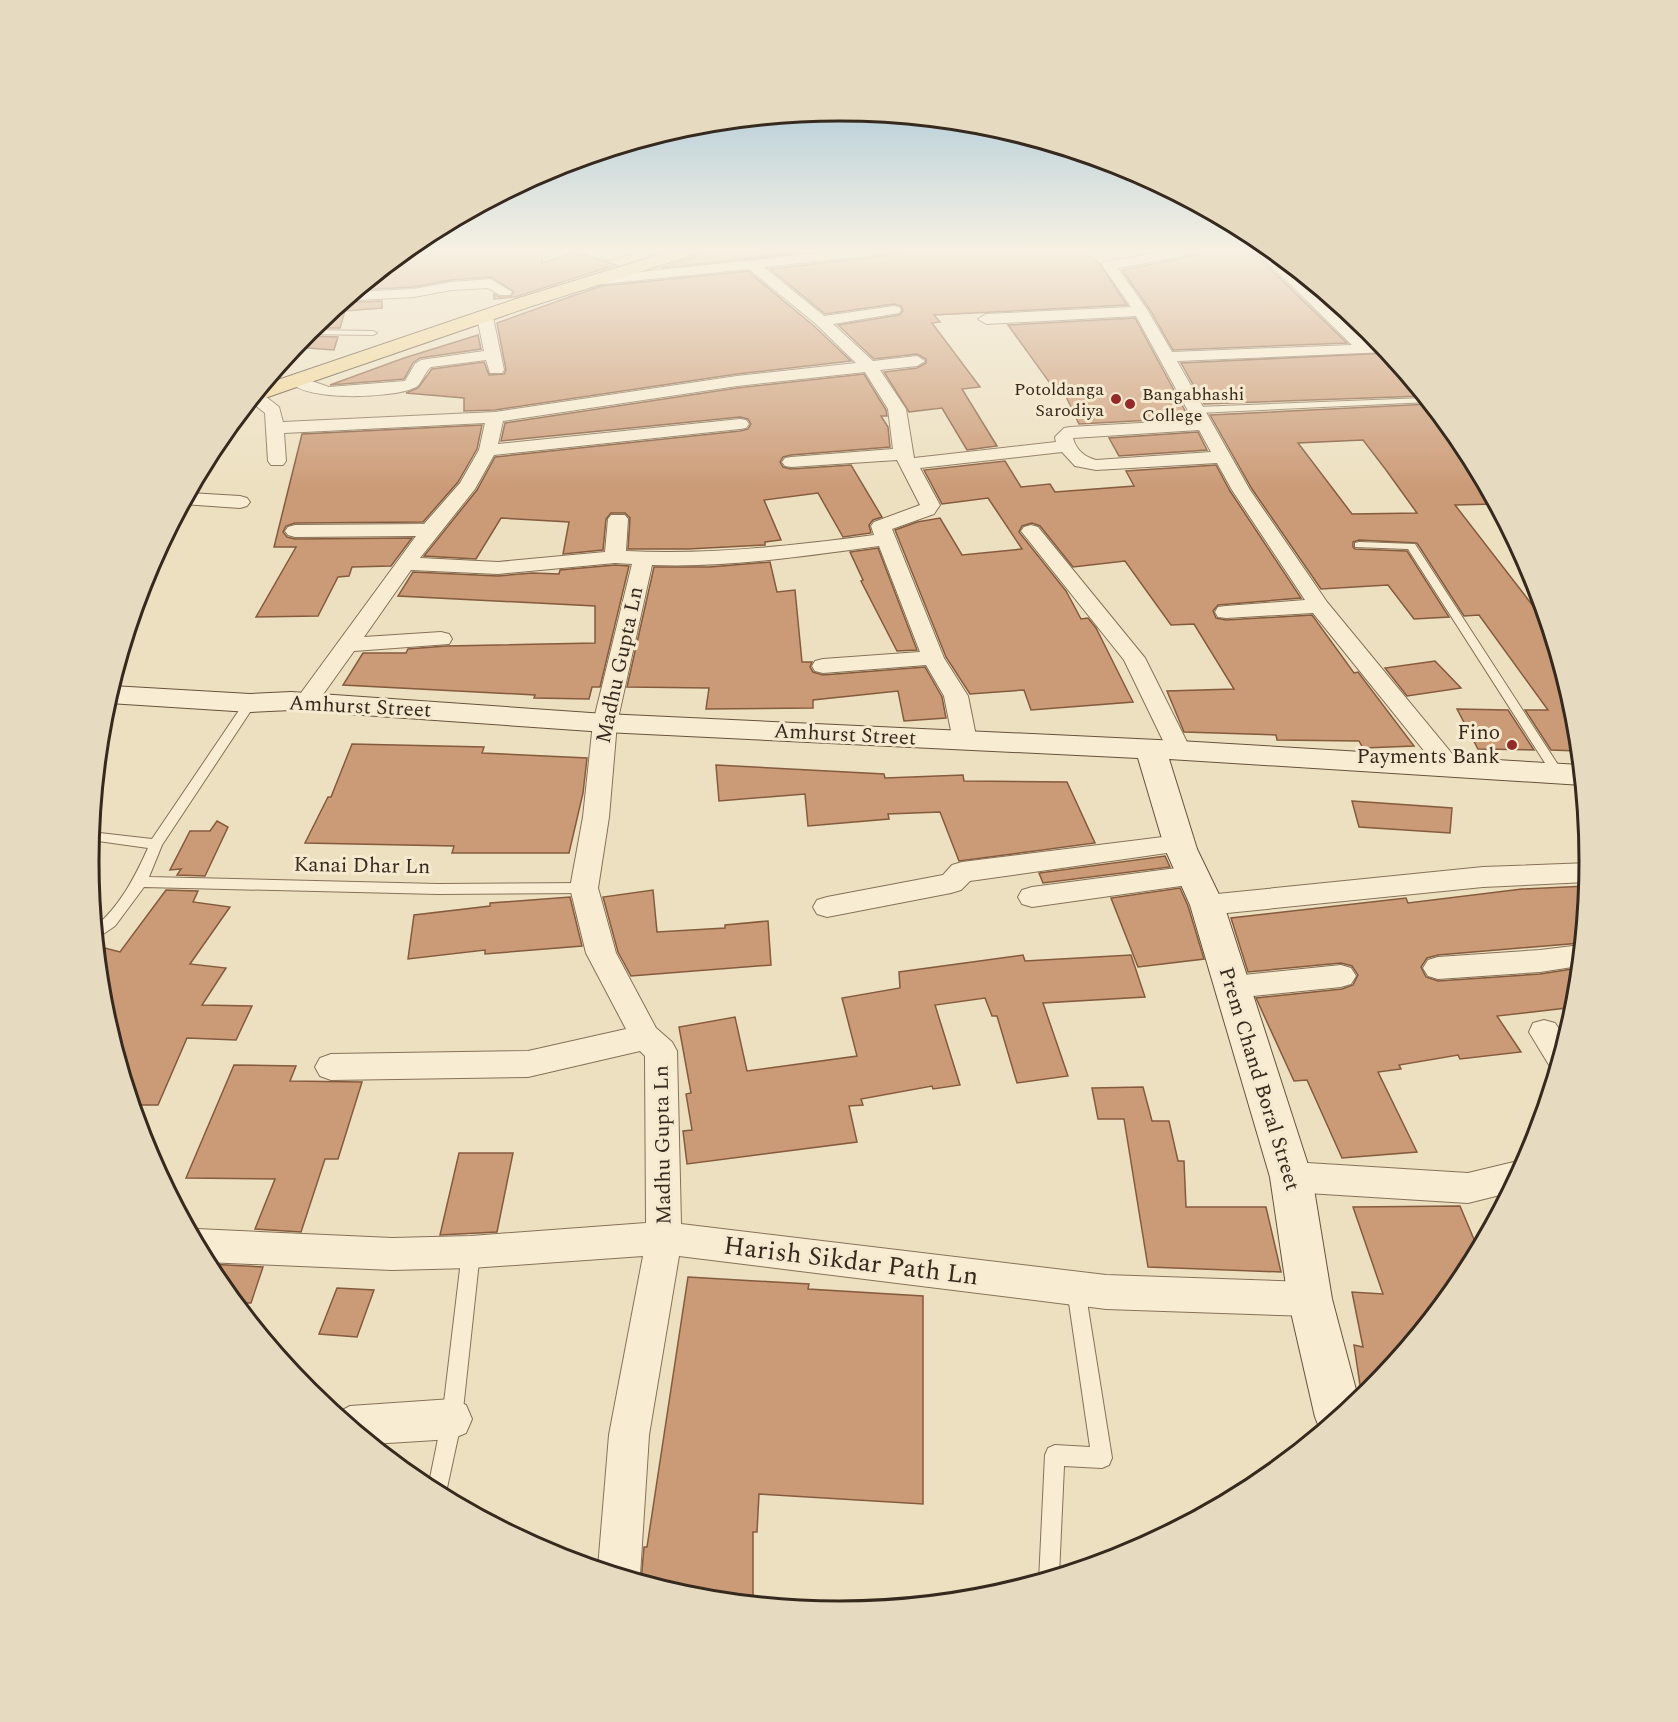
<svg xmlns="http://www.w3.org/2000/svg" width="1678" height="1722" font-family="Spectral,serif">
<style>
.building{fill:#cb9a76;stroke:#855b3e;stroke-width:1.5;fill-rule:evenodd}
.lines{fill:none;stroke-linecap:round;stroke-linejoin:round}
.lane-casing{stroke:#867158;stroke-width:2}
.street-casing{stroke:#867158;stroke-width:2}
.secondary-casing{stroke:#67523c;stroke-width:2}
.primary-casing{stroke:#533f2d;stroke-width:2}
.lane{fill:#f8edd3;fill-rule:evenodd}
.street{fill:#f8edd3;fill-rule:evenodd}
.secondary{fill:#f8edd3;fill-rule:evenodd}
.primary{fill:#f1d697;fill-rule:evenodd}
.poi-dot{fill:#942929;stroke:#f5eacf;stroke-width:2}
.labels{text-anchor:middle;dominant-baseline:central;stroke-width:6;stroke-linejoin:round;paint-order:stroke}
.far-poi-label{font-size:18px;fill:#36291d;stroke:#f5eacf;text-anchor:end}
.street-label{font-size:21px;fill:#36291d;stroke:#f5eacf}
.poi-label{font-size:21px;fill:#36291d;stroke:#f5eacf;text-anchor:end}
.near-street-label{font-size:26px;fill:#36291d;stroke:#f5eacf}
.rim{fill:none;stroke:#36291d;stroke-width:3}
</style>
<rect width="100%" height="100%" fill="#ede0c0"/>
<g class="building">
<polygon points="407,250 542,250 542,263 576,252 616,265 515,297 494,299 494,294 500,297 510,297 514,292 491,277 451,280 414,287 358,290"/>
<polygon points="704,250 831,250 661,268 697,256"/>
<polygon points="913,250 1082,250 1100,264 1127,305 934,315 940,322 932,323 980,387 962,389 997,446 967,450 942,408 909,412 884,372 917,368 926,363 926,359 917,354 874,359 838,325 899,315 903,311 901,306 894,304 825,314 770,269 886,256 894,252"/>
<polygon points="1203,250 1259,250 1256,255 1347,343 1173,350 1150,310 1122,270 1194,256"/>
<polygon points="1283,259 1370,331 1378,341 1371,342"/>
<polygon points="748,271 814,326 851,361 737,374 495,410 464,411 464,398 406,393 418,388 432,369 484,362 489,375 504,374 506,370 497,323 572,296 602,286"/>
<polygon points="347,298 356,302 382,301 382,308 345,311 340,328 311,328"/>
<polygon points="1135,318 1189,418 1079,424 1061,386 1052,386 1008,325"/>
<polygon points="478,335 481,349 420,358 413,363 404,379 330,385 404,358"/>
<polygon points="304,336 305,336 338,337 334,350 295,347"/>
<polygon points="1389,353 1423,396 1204,404 1181,363"/>
<polygon points="864,374 886,410 887,416 881,416 888,427 890,447 791,455 783,457 780,462 783,467 791,469 851,465 882,517 873,520 869,525 871,533 843,537 818,493 764,500 781,540 765,542 765,545 688,549 628,549 630,518 625,513 611,513 606,519 603,550 563,554 569,522 501,518 476,559 424,556 477,490 495,457 740,431 748,429 751,424 748,419 740,417 501,441 505,423 737,388"/>
<path d="M1430,404l33,40 32,60 -40,1 92,119 28,91 4,39 -2,-3 -26,-1 -26,-40h23l-69,-95 -15,1 -47,-73 -58,-3 -6,2v5l2,2 52,2 42,66 -35,2 -26,-34 -67,4 -69,-100 -42,-74zM1363,440l23,30 31,43 -65,1 -54,-71z"/>
<polygon points="482,425 477,449 458,482 423,522 295,523 286,526 283,532 287,537 295,539 412,538 391,566 352,567 349,576 338,577 318,616 256,617 296,547 274,547 302,434"/>
<polygon points="1198,432 1207,450 1119,456 1109,438"/>
<polygon points="1005,461 1021,487 1050,484 1055,492 1134,486 1126,471 1216,465 1230,491 1301,598 1218,605 1213,611 1216,618 1226,620 1312,615 1354,673 1358,672 1414,746 1363,748 1359,741 1277,740 1276,735 1184,732 1167,691 1234,689 1194,624 1171,625 1125,561 1073,567 1040,526 1032,523 1022,526 1019,532 1066,591 1081,619 1088,618 1096,628 1133,702 1031,710 1024,690 970,694 946,657 895,530 917,522 940,518 962,555 1022,549 988,498 942,504 924,470"/>
<polygon points="878,548 917,650 897,651 861,581 863,580 850,552"/>
<polygon points="770,562 777,592 795,590 802,662 812,662 810,667 813,672 823,675 925,667 942,697 946,718 904,721 898,691 813,700 813,708 706,709 709,688 627,687 654,567 709,567"/>
<polygon points="615,565 629,566 600,687 592,687 589,699 534,698 535,695 343,685 363,653 406,653 408,649 446,646 595,643 595,606 398,596 413,572 498,576 532,573 559,574 560,570"/>
<polygon points="1435,661 1461,688 1407,696 1385,668"/>
<polygon points="1457,709 1508,710 1534,750 1478,749"/>
<polygon points="352,744 484,747 482,753 587,758 583,793 569,853 452,853 454,846 305,843 328,797 331,797"/>
<polygon points="716,765 884,774 885,778 963,775 964,781 1067,782 1095,843 959,861 940,812 888,814 889,819 808,826 805,794 719,801"/>
<polygon points="1352,801 1452,808 1450,833 1359,827"/>
<polygon points="217,821 228,827 205,876 177,875 181,869 170,870 190,831 210,831"/>
<polygon points="1165,856 1170,867 1043,883 1039,873"/>
<polygon points="1587,886 1581,943 1438,955 1427,958 1421,967 1426,977 1438,981 1540,974 1579,968 1575,1007 1497,1016 1521,1052 1460,1059 1458,1055 1399,1065 1401,1069 1378,1072 1417,1152 1342,1158 1307,1080 1294,1081 1256,998 1342,989 1353,985 1358,975 1352,966 1341,963 1248,972 1231,918 1406,898 1408,903 1522,889"/>
<polygon points="1180,888 1188,906 1204,959 1138,967 1111,898"/>
<polygon points="166,890 198,891 193,902 230,907 190,964 226,968 202,1005 252,1006 236,1040 187,1038 158,1105 132,1105 103,1007 97,946 120,952"/>
<polygon points="653,890 657,932 725,928 725,925 768,921 771,965 631,976 618,952 603,897"/>
<polygon points="570,897 582,946 485,954 485,950 408,959 414,915 490,906 490,903"/>
<polygon points="1023,955 1025,961 1131,955 1145,997 1043,1003 1068,1076 1017,1083 997,1016 992,1016 985,998 935,1005 960,1085 933,1089 932,1086 861,1099 863,1105 849,1106 857,1142 687,1164 683,1131 692,1130 686,1094 691,1093 679,1027 735,1017 747,1071 857,1056 842,998 900,988 899,972"/>
<polygon points="234,1065 296,1066 290,1081 362,1082 338,1159 325,1159 301,1232 255,1229 275,1179 186,1178"/>
<polygon points="1143,1087 1152,1121 1169,1121 1178,1161 1184,1161 1186,1207 1266,1207 1281,1272 1148,1267 1124,1119 1098,1119 1092,1088"/>
<polygon points="459,1153 513,1153 497,1232 440,1235"/>
<polygon points="1460,1206 1478,1249 1463,1278 1369,1392 1362,1398 1354,1345 1363,1347 1352,1292 1383,1294 1353,1207"/>
<polygon points="208,1264 263,1267 251,1303 236,1303 215,1278"/>
<polygon points="688,1277 809,1284 808,1289 923,1296 923,1504 759,1494 757,1532 753,1532 753,1603 692,1597 641,1582 644,1547 647,1547"/>
<polygon points="337,1288 374,1290 357,1337 319,1334"/>
</g>
<g class="lines">
<g class="lane-casing">
<g id="lane">
<polygon points="309,330 373,331 377,333 373,335 305,334"/>
<polygon points="1425,398 1429,402 1197,413 1193,410 1197,407"/>
<polygon points="1359,542 1415,544 1564,774 1562,777 1554,777 1408,549 1355,547 1355,543"/>
<path d="M250,699l6,4 -94,142 -13,32 289,7 146,-1 7,5 -7,5 -146,1 -294,-7 -29,39 -19,13 -1,-12c25,-21 40,-50 53,-79l-57,-8v-8l61,7 94,-139z"/>
<polygon points="471,1244 477,1246 480,1252 462,1419 445,1497 428,1488 442,1419 462,1252 465,1246"/>
<polygon points="1076,1280 1082,1283 1085,1289 1112,1458 1109,1465 1102,1468 1064,1466 1059,1575 1039,1581 1045,1455 1048,1448 1055,1445 1090,1447 1067,1289 1070,1283"/>
</g>
</g>
<g class="street-casing">
<g id="street">
<polygon points="616,250 637,250 635,253 608,260 601,256 603,253"/>
<path d="M850,250h43l-7,4 -122,13 60,49 70,-10 5,1 2,3 -2,3 -66,11 40,37 44,-5 8,5 -8,5 -37,4 26,39 8,49 142,-16 -1,-5 9,-9 6,-1 123,-7 -57,-104 -150,8 -8,-5 8,-5 145,-7 -29,-42 2,-3 69,-12h28l-7,4 -76,14 30,43 24,41 180,-7 -94,-92 4,-3h8l100,94 10,-1 7,9 -210,9 73,129 77,112 136,165 -3,6 -9,2 -9,-2 -129,-160 -87,5 -8,-1 -3,-5 3,-5 8,-1 79,-6 -73,-110 -15,-27 -121,7 -21,-4 -13,-14 -142,16 20,37 -6,9 -42,15 52,129 24,38 9,45 -3,5 -9,3 -9,-3 -3,-5 -9,-45 -18,-31 -103,8 -8,-2 -3,-5 3,-5 8,-2 97,-7 -41,-106c-75,10 -152,22 -227,19l-35,158 -8,94 -11,71 18,65 40,75 16,14 5,9 4,173 425,51 204,7 13,5 5,12 -5,12 -13,5 -204,-7 -427,-53 -30,179 -9,140 -2,6 -40,-13 11,-133 34,-179 -172,12 -79,2 -186,-8 -16,-31 7,-2 195,9 79,-2 175,-13 -1,-167 -5,-5 -112,26 -197,3 -11,-4 -5,-9 5,-9 11,-4 197,-3 98,-22 -40,-76 -16,-65 13,-71 10,-94 39,-159 -17,-1 -117,11 -87,-4 -47,67 77,-5 8,2 3,5 -3,5 -95,7 -40,56 -8,2 -8,-2 -4,-5 4,-5 118,-161 -121,1 -7,-2 -3,-4 3,-4 7,-2 129,-1 36,-41 19,-33 6,-27 -201,10 2,28 -3,4h-12l-3,-4 -3,-48 -15,-12 8,-9h2l19,15 4,15 212,-10 242,-36 119,-13 -40,-39 -67,-55 -157,16 -7,-4 7,-4zM865,372l23,37 5,40 -102,8 -6,1 -3,4 3,4 6,1 106,-7 23,45 -46,17 -3,4 3,9c-83,11 -164,20 -248,16l2,-32 -3,-4h-14l-3,4 -3,33 -107,10 -78,-4 55,-69 19,-34 246,-26 6,-1 3,-4 -3,-4 -6,-1 -242,25 5,-23 234,-35zM1199,430l12,22 -115,8c-11,-3 -20,-10 -23,-22z"/>
<polygon points="491,279 512,292 510,295 500,295 488,288 451,290 414,297 356,300 349,297 356,292 414,289 451,282"/>
<path d="M485,312l8,5 11,53 -2,3h-12l-4,-13 -55,7c-7,5 -9,18 -17,21 -22,10 -109,14 -125,-7l8,-5 32,11 76,-6 10,-17 6,-4 63,-9 -7,-34z"/>
<polygon points="189,493 240,496 247,498 250,502 247,506 240,508 183,504"/>
<polygon points="1031,525 1038,527 1145,658 1191,750 1188,755 1179,758 1170,755 1124,660 1021,531 1024,527"/>
<polygon points="1179,835 1188,838 1192,844 1188,850 970,881 961,890 951,893 827,917 817,914 813,907 817,900 827,897 943,875 952,865 962,862"/>
<polygon points="1589,863 1587,882 1483,887 1207,915 1197,912 1193,905 1197,898 1207,895 1483,867"/>
<polygon points="1192,866 1202,869 1206,876 1202,883 1032,907 1022,904 1018,897 1022,890 1032,887"/>
<polygon points="1581,945 1579,966 1540,972 1438,979 1428,976 1423,968 1428,960 1438,957 1540,950"/>
<polygon points="1341,965 1351,968 1356,976 1351,984 1341,987 1234,998 1223,995 1219,987 1223,979 1234,976"/>
<polygon points="1544,1020 1555,1023 1566,1039 1557,1068 1549,1065 1529,1032 1533,1023"/>
<polygon points="1518,1161 1524,1163 1508,1193 1468,1203 1291,1192 1279,1187 1274,1177 1279,1167 1291,1162 1468,1173"/>
<polygon points="452,1399 466,1405 472,1419 466,1433 452,1439 372,1444 335,1414 350,1406"/>
</g>
</g>
<g class="secondary-casing">
<polygon id="secondary" points="112,686 250,694 291,692 605,714 1179,741 1580,765 1582,785 1169,759 1197,849 1224,905 1312,1177 1332,1299 1359,1401 1321,1432 1315,1417 1288,1299 1270,1177 1190,905 1165,849 1138,758 605,732 291,710 250,712 109,703 107,702"/>
</g>
<g class="primary-casing">
<polygon id="primary" points="674,250 698,250 696,254 532,306 262,399 251,400 263,385 519,298"/>
</g>
<use href="#lane" class="lane"/>
<use href="#street" class="street"/>
<use href="#secondary" class="secondary"/>
<use href="#primary" class="primary"/>
</g>
<linearGradient id="sky" x2="0" y2="1"><stop stop-color="#8cb8d4"/><stop offset="0.51" stop-color="#f7f1e3"/><stop offset="1" stop-color="#f7f1e3" stop-opacity="0"/></linearGradient>
<rect width="1678" height="491" fill="url(#sky)"/>
<g class="poi-dot">
<circle cx="1116" cy="399" r="6"/>
<circle cx="1130" cy="404" r="6"/>
<circle cx="1512" cy="745" r="6"/>
</g>
<g class="labels">
<g class="far-poi-label">
<text x="1104" y="389">Potoldanga<tspan x="1104" dy="21">Sarodiya</tspan></text>
<text x="1142" y="394" text-anchor="start">Bangabhashi<tspan x="1142" dy="21">College</tspan></text>
</g>
<g class="street-label">
<text transform="translate(620 665) rotate(-78)">Madhu Gupta Ln</text>
<text transform="translate(360 707) rotate(3)">Amhurst Street</text>
<text transform="translate(845 735) rotate(3)">Amhurst Street</text>
<text transform="translate(362 866) rotate(1)">Kanai Dhar Ln</text>
<text transform="translate(1259 1079) rotate(73)">Prem Chand Boral Street</text>
<text transform="translate(663 1145) rotate(-91)">Madhu Gupta Ln</text>
</g>
<g class="poi-label">
<text x="1500" y="733">Fino<tspan x="1500" dy="24">Payments Bank</tspan></text>
</g>
<g class="near-street-label">
<text transform="translate(851 1261) rotate(7)">Harish Sikdar Path Ln</text>
</g>
</g>
<path d="M0 0H1678V1722H0ZM99 861a740 740 0 1 1 1480 0a740 740 0 1 1-1480 0Z" fill="#e6dbc1" fill-rule="evenodd"/>
<path class="rim" d="M99 861a740 740 0 1 1 1480 0a740 740 0 1 1-1480 0Z"/>
</svg>
